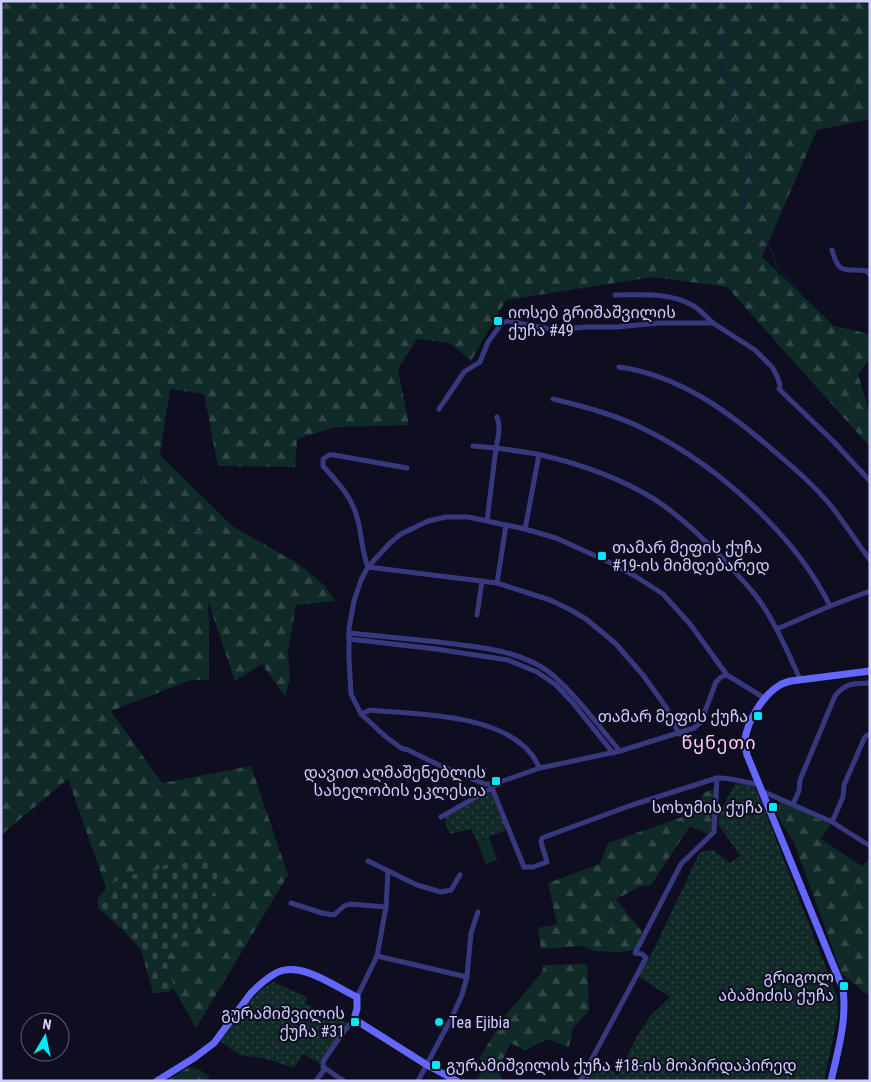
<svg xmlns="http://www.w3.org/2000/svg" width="871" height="1082" font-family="'Roboto Condensed','Noto Sans Georgian',sans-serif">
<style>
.green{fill:#102a28}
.forest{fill:url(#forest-firs)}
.cemetery{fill:url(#cemetery-stones)}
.park{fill:url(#park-dots)}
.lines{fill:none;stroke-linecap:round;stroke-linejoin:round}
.stream{stroke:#0c2445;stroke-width:1}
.street{stroke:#38387f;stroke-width:5}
.secondary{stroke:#6467fe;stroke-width:7}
.poi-dot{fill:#01e8f6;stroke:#0f0d20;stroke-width:2}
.labels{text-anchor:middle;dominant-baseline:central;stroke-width:4;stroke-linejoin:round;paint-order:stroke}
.poi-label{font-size:16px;fill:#d0cdff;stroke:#0f0d20;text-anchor:end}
.neighbourhood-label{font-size:18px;letter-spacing:1px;fill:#ffcfef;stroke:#0f0d20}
</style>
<defs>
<pattern id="forest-firs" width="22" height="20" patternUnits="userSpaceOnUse" patternTransform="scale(1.25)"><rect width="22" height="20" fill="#102a28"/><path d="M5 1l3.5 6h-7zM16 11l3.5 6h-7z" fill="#324848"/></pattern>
<pattern id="cemetery-stones" width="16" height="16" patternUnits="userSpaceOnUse" patternTransform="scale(1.25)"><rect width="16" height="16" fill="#102a28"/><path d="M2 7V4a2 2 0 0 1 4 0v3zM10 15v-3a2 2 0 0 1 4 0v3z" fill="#324848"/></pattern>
<pattern id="park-dots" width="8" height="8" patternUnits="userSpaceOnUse" patternTransform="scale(1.25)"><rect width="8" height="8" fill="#102a28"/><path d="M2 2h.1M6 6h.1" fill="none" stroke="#324848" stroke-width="1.8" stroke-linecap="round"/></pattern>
</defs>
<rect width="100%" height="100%" fill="#0f0d20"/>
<polygon class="green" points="489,837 497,860 486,864 477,841"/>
<g class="forest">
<polygon points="1,1 870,1 870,119 817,130 762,257 834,326 870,334 870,359 858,374 870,416 870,447 727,287 653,277 506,300 471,361 450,343 417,339 398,369 409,425 336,427 297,439 295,467 218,466 204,394 170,389 160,455 232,526 297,563 325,586 335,601 296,605 288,652 290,679 285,697 262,664 235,681 208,601 209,627 209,680 191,680 111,711 162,783 251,766 288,875 196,1028 174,989 110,899 68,779 1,835"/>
<polygon points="714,789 713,829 710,835 690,826 651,885 641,886 616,899 642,932 635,950 620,952 594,951 582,946 541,949 538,928 557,924 548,883 600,864 608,843 696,812 703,793"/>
<polygon points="779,799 830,825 821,839 862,866 870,858 870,975 867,980 870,982 870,989 867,995 842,974 794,843 774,810"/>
<polygon points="587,964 589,1010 573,1028 569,1047 546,1039 525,1051 511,1043 499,1067 501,1081 475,1081 486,1064 479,1059 505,1016 542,972 544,965"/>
<polygon points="189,1067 200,1070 210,1077 206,1081 166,1081"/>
</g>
<polygon class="cemetery" points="200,859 220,862 214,891 205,913 189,937 166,957 174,986 169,992 153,993 141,950 123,930 98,908 98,898 110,884 131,874 146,876 165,865"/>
<g class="park">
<polygon points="736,782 755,786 837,996 838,1016 824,1081 583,1081 594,1060 618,1075 636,1038 650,1016 670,997 638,976 644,965 649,959 700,852 713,850 730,863 740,856 718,824 720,812"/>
<polygon points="491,792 507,830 477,841 471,829 450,834 445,823 446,817"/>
<path d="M274,982l33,15 -2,6 20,12 1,-1 22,9 -27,41 -18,-10 -9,14 -31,-10 -24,-3 -19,-14c14,-19 33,-51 54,-59z"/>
</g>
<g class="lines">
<g class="stream">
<path d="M703,1l5,6 5,12 13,3 2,9 -6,5c-1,7 1,13 1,21 0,7 -3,14 -2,21l11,2 3,4 -3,7 -5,7 -4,16 12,4 6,14 10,35v15l-6,10 -1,16 4,10 25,35 3,13 25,27"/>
<polyline points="1,353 14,368 47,386 73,392 117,440 136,465 146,488 193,528 213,540"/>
<polyline points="1,570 18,585 31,595 40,599 80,602 92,608"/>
</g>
<g class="street">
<path d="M832,250c7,26 13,18 35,21l3,4"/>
<path d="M615,295c26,0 54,-3 77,10 8,4 14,12 21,18"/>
<path d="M619,367c62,9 110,45 155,84 21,18 41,35 58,56 13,17 25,35 38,53"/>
<path d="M553,399c33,8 67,17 97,33 69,35 146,104 180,174"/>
<polyline points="439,409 464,372 480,362 488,342 502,323 508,321 555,330 585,327 617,327 659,323 713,323 755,350 772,367 777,376 780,385 779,389 833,441 870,481"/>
<path d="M473,446l23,2c2,-10 5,-21 1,-31"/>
<path d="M407,468l-73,-13h-5l-6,4v7c13,15 27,28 33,48 6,17 5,36 12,53l129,16 53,17 19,9 17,10 29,24 28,32 23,32 13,27"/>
<path d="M487,521l9,-73c15,2 31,4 45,7 39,9 79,23 113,44 25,16 46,36 66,57 12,13 25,26 36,40 19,25 31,55 44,83"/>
<polyline points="525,529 539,455"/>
<polyline points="497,583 506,525"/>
<polyline points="477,615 482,581"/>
<polyline points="777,629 830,606 870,591"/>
<path d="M349,633c27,3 53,5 80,8 40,5 94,7 126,36 25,22 43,49 65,74"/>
<polyline points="349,639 436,649 508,660 537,672 556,685 573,703 613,753"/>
<polyline points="727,675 721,677 716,682 701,722 694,728 620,751 540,768 497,783 490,784 485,784 443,767 408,750 401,748 386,737 361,714 351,694 349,659 349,628 354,601 361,580 368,567 390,543 401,534 428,521 446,517 468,517 525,529 556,538 609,562 635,576 663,594 690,624 727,675 766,699"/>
<path d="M361,714l9,-4c49,5 129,3 162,45 3,4 5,9 8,13"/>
<path d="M497,783l-5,5 32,79h9l14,-5 -6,-20 1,-4 87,-32 88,-28c14,-1 27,5 42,6"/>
<polyline points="762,791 832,822 870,846"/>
<path d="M793,804l6,-13 1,-11 35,-84c11,-14 18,-12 35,-13"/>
<polyline points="441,817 492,788"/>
<polyline points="832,822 843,797 844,785 864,739 866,736 870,734"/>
<polyline points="368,861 417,885 441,892 451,890 460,875"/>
<polyline points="291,903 322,913 334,915 344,906 350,904 386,907"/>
<polyline points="377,956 467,977 462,995 452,1017 418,1081"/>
<polyline points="467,977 471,933 478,912"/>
<polyline points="357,997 377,956 386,907 388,871"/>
<polyline points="323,1067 344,1081"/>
<polyline points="316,1081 324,1070 323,1064 324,1060 342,1034 354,1019"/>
<polyline points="580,1081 646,958 642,954 635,953 681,864 714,832 717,778"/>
</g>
<g class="secondary">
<path d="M157,1081l37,-23 20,-15 37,-50c7,-7 16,-15 25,-20 25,-13 59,14 81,24v12l-3,10 73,46 30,16"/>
<path d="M831,1081c7,-31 16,-60 12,-92l-96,-234c-1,-5 -2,-11 -2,-16 3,-19 18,-44 35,-54 3,-2 7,-3 11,-4l79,-10"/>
</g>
</g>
<g class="poi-dot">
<rect x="493" y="316" width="10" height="10" rx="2.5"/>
<rect x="597" y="551" width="10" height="10" rx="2.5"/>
<rect x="753" y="711" width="10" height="10" rx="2.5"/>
<rect x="491" y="776" width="10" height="10" rx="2.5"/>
<rect x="768" y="802" width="10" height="10" rx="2.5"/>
<rect x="839" y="981" width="10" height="10" rx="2.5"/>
<rect x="350" y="1017" width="10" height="10" rx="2.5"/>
<circle cx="439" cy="1022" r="5"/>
<rect x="431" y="1060" width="10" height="10" rx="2.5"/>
</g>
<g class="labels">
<g class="poi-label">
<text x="508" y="312" text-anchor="start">იოსებ გრიშაშვილის<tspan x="508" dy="18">ქუჩა #49</tspan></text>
<text x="612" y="547" text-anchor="start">თამარ მეფის ქუჩა<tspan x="612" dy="18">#19-ის მიმდებარედ</tspan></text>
<text x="748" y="716">თამარ მეფის ქუჩა</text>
<text x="486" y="772">დავით აღმაშენებლის<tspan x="486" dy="18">სახელობის ეკლესია</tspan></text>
<text x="763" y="807">სოხუმის ქუჩა</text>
<text x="834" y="977">გრიგოლ<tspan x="834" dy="18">აბაშიძის ქუჩა</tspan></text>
<text x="345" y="1013">გურამიშვილის<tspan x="345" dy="18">ქუჩა #31</tspan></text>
<text x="449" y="1022" text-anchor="start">Tea Ejibia</text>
<text x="446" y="1065" text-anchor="start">გურამიშვილის ქუჩა #18-ის მოპირდაპირედ</text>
</g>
<g class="neighbourhood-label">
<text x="719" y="742">წყნეთი</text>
</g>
</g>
<rect width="871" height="1082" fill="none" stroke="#d0cdff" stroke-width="5"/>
<g transform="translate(45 1037) rotate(9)"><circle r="24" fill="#0f0d20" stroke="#5c5a79"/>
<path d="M0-4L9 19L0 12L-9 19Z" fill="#01e8f6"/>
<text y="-8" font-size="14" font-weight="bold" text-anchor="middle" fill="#d0cdff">N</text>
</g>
</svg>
